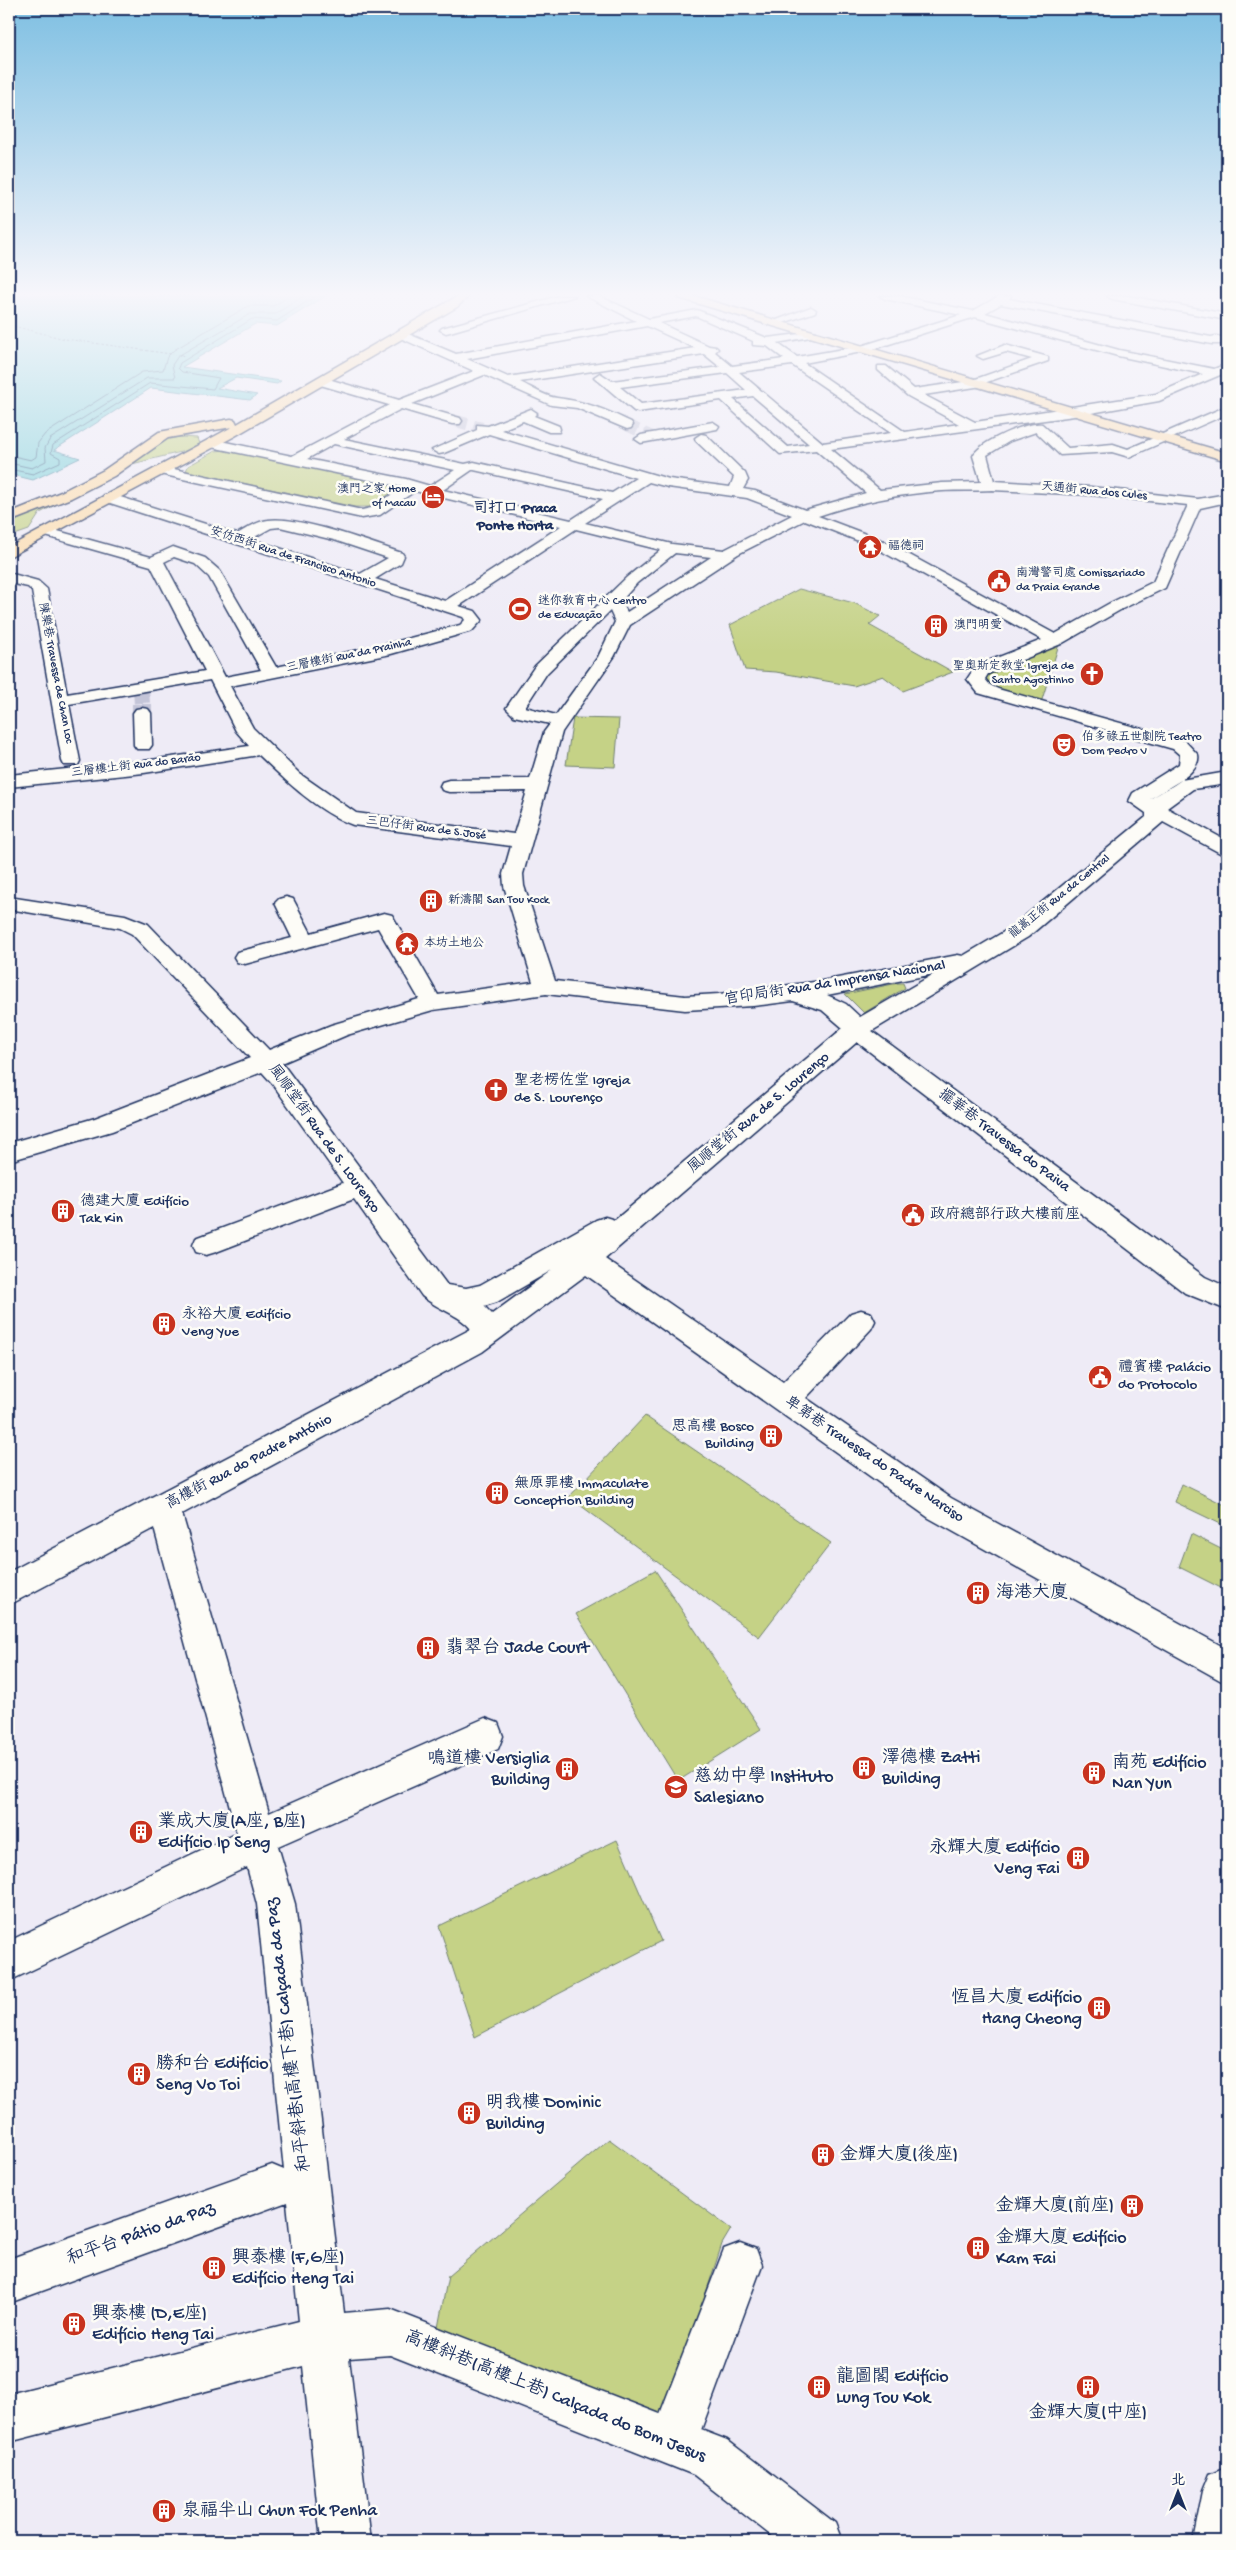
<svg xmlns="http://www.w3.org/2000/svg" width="1236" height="2550" font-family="'Gochi Hand','LXGW WenKai TC',sans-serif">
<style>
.green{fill:#c5d286;stroke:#708072}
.water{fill:#7fd0d9;stroke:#5790a8}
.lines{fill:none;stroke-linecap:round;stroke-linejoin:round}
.shore{stroke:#436f8f;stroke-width:1}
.ferry{stroke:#395f83;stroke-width:1;stroke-dasharray:2.5 2;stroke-linecap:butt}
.minor-tunnel-far2{stroke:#c4c5d8;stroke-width:12;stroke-dasharray:12 6;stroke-linecap:butt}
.minor-tunnel-far1{stroke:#c4c5d8;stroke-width:16;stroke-dasharray:16 8;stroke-linecap:butt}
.minor-tunnel{stroke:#c4c5d8;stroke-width:20;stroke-dasharray:20 10;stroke-linecap:butt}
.minor-casing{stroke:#1b2f5e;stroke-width:3}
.major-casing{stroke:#1b2f5e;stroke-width:3}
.minor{fill:#fdfcf7;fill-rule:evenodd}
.major{fill:#fcdcac;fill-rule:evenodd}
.labels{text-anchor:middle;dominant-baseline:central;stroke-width:5;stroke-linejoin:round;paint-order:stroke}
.far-poi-label{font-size:12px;fill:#1b2f5e;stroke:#fdfcf7;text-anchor:start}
.far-street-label{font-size:12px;fill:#1b2f5e;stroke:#fdfcf7}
.far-quarter-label{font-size:15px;font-weight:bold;fill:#1b2f5e;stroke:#fdfcf7}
.street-label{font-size:15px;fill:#1b2f5e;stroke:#fdfcf7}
.poi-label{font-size:15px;fill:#1b2f5e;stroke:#fdfcf7;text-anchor:start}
.near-poi-label{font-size:18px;fill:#1b2f5e;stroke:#fdfcf7;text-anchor:start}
.near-street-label{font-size:18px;fill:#1b2f5e;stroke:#fdfcf7}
</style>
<rect width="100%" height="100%" fill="#eeebf6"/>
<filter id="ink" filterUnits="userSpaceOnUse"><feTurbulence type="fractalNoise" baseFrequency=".02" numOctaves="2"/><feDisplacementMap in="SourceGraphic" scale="10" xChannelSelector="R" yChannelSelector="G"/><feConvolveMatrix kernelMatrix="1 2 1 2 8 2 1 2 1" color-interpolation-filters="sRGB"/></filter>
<g filter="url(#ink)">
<g class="green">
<polygon points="180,437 197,438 199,444 185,451 132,464 40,513 29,530 9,537 9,524 114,473 164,440"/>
<polygon points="226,450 389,485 395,491 370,507 355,507 186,471 188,466 215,451"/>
<polygon points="799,589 854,603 880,616 869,625 953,672 903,691 883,676 854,686 776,672 745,670 730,625"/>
<polygon points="1059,644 1041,703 998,691 986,684 984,675"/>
<polygon points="573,718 619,719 615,767 566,765"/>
<polygon points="898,983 903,983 905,988 864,1013 845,994"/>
<polygon points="645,1416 831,1543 759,1637 569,1497"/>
<polygon points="1182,1484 1227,1506 1227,1527 1175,1502"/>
<polygon points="1191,1534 1227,1552 1227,1591 1179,1567"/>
<polygon points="655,1570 761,1729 678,1781 576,1614"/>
<polygon points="617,1840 661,1941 475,2037 439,1926"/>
<polygon points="609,2139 731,2229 722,2244 662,2427 436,2338 448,2276"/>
</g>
<polygon class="water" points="9,296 326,296 277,326 255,324 182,367 281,381 277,384 236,378 217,388 257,395 250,400 151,388 54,450 80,458 33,480 9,474"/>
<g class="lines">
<g class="shore">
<polyline points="9,455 31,460 36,457 38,443 45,434 142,372 163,370 167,357 174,350 248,306 273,306 290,296"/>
<polyline points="9,463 32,468 46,461 45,448 50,439 147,378 175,378 172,365 178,356 250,314 275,314 304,296"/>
<polyline points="9,469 33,474 60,462 60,458 51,453 53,445 150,383 213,389 219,378 182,372 178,368 180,363 252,319 277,321 316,296"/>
</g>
<polyline class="ferry" points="9,325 65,339 185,356"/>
<g class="minor-tunnel-far2">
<polyline points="456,421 482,428"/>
<polyline points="627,425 652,437"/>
</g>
<polyline class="minor-tunnel-far1" points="141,687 142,705"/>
<polyline class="minor-tunnel" points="142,704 142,713"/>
<g class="minor-casing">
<g id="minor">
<polygon points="559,296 575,296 450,332 446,333 440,330 442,328"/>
<path d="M586,296h13l50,23 48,-9 70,28 49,-6v4l-39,7 20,14 64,-11 100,-31 -76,-16 -5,-3h19l74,15 26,-15h12l-2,3 202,38 5,-1 11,2v6h-15l-211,-40 -16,9 134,37 95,19 13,-5v8l-68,29 -85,15 -243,33 49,41 62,-7 39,-1 -8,-26c6,-14 55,-35 69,-32l26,24 45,-4 15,5 99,-43v8l-98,43 -17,-5 -52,3 -24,-23 -26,9 -23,14 7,26 97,6 107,12 29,-5v8l-27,6 -35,80 -43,21 -61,35 -73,30 -3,5 5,6 8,4 187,52 13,14c4,18 -35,36 -48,44l31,-19 46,-8v12l-34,5 -26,19 60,33v14l-7,-2 -57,-31 -135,115 -156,94 333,246 22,10v23l-42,-17 -328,-251 -252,217 178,123 68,-69 10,-3 10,3 4,8 -4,8 -65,69 145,100 276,151v35l-298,-166 -343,-243 -104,77 -300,162 87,299 216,-95 13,5 5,13 -5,13 -220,97 17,58 49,409 46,-4 270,105 64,-165 16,-6 16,6 6,16 -61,165 26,10 108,83 7,18h-64l-84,-66 -304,-120 -41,3 22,183h-50l-18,-175 -294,76v-48l290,-73 -12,-119 -278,101v-44l263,-94 12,5 -27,-266 -10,-37 -238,114v-40l228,-108 -83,-305 -145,77v-33l462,-243c-12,-15 -34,-20 -49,-33l-68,-97 -138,53 -10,3 -10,-3 -3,-7 3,-7 147,-55 -71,-100 -10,-11 -150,59 -103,30v-18l86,-25 155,-60 -118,-124 -12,-6 -111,-19v-12l116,18 23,9 121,126 62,-25 88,-26 -41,-71 -133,36 -8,-2 -3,-5 3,-5 55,-14 -17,-35 4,-4 7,-2 7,2 18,34 73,-20 8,2 46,80 95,-13 -29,-96 -1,-12 8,-28 -158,-21c-34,-12 -68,-45 -94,-70l-115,18 -135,14v-12l135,-14 105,-15 -13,-15 -26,-51 -141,24 11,57 -2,4h-14l-2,-4 -30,-170 -4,-4 -19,-4v-10l29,8 9,8 20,105 138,-23 -54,-105 -109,-31 -2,-3 2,-3 5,-1 104,29 22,-10 32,11 15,13 56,96 107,-22 77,-20 5,-5 -2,-3 -359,-116 -2,-3 2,-3h10l123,39c9,-5 20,-13 31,-14 29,-5 104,23 134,33l2,3 -3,7 -26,16 70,22 116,-75 -146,-35 -35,24 -18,3 -202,-44 -7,-4 7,-4 202,44 9,-2 32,-21 -192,-40 -7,-4 7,-4 81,17 97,-51 -72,-21v-6h8l74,22 75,-29 -76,-34v-4h8l50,21 180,-33zM696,316l57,25v4l14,1 17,13 -52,7 -17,-14 3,-3 -2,-2 -7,-1 -50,-23zM975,317l143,39 85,18 -47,20 -181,28 -51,-27 58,-9 2,-3 64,-22v-4l-43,-12 -28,11 6,3 23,-7 26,7 -62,22 -56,8 -28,-23h-8v4l30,26 51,28 -54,8 -101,-69 63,-12zM647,326l48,22 -187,29 -41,-18zM704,354l16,13 -108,14 -12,-8 -6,4 40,34 4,1 83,-12 59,54 36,-4 50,43 -61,17 -50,-19 -12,-2 5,-9 -3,-7 -39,-38 -5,-1 -6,4 1,3 38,36 -4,10 -61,-8 -168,-49 22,-9 26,11h10l1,-3 -1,-3 -25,-10 3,-3 -6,-4 -43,17 -11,-1v5l-45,20 7,4 5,-1 45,-19 147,44 -24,15 -138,-31 -9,2 -121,-25 57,-30 51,15h8l2,-3 -2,-3 -48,-14 72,-29 67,30 26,3 50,21 4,-1 2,-3 -2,-3c-27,-13 -44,-20 -74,-24 -12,-1 -26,-11 -37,-16zM792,365l99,68 -68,10 -84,-71zM727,373l19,17 -105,14 -21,-17zM753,396l56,48 -21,3 -55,-48zM334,444l121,26 -25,16 -24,-7 -99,-20zM472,470h2l129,29 -32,21 -128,-30zM649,482l19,5 79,11 45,17 -68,35 -52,-6 -87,-21zM992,490l99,5 97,10 -35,77 -43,21 -55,31 -171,-93 -66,-25c41,-14 81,-22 124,-25 16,-1 33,0 50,-1zM805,520l69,27 168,93 -66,26 -9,13 11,14 195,56 7,6 -1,9 -46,29 -4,8 17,12v4l-134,110 -49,29 -5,-1 -136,26 -103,13 -34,2 -130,-15 -31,-95 -1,-12 39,-142 52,-75 16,-32 108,-71zM280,527l54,13 54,18 -28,16 -109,-35 20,-11zM576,529l85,21 -34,27 -92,89 -29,42 8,8 36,8 -6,8 -14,47 -81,1 -7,2 -2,4 2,4 7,2 78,-1 -13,43 -158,-21 -56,-39 -47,-46 -23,-42 161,-32 81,-23 10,-11 -7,-9 -16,-5zM675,553l36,4 -84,55 -6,-11 16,-18zM174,557l21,7 14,13 52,93 -36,7 -61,-115zM610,611l5,11 -17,35 -42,58 -31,-8 22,-34zM934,974l-74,43 -14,-13 -19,-9zM546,994l139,16 68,-4 40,-5 29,9 21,18 -228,192 -10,-3 -9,3 -116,65 -14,3 -19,-3 -165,-222 65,-28 86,-25zM552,1270l-60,44 -8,-8 13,-4z"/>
<polygon points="1107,296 1128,296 1227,314 1227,320 1112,299"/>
<polygon points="811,307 816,310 815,312 774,326 769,323"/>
<polygon points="713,422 719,426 717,429 641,443 635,439 641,435"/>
<polygon points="142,708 148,709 151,713 152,745 149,749 137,749 134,745 133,713 136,709"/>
<polygon points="1227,2467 1227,2541 1193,2541 1203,2491 1210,2474"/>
</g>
</g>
<g class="major-casing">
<g id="major">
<polygon points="458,296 469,296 457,307 235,436 9,557 9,547 232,427 168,438 114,476 71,498 9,522 9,513 61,492 104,470 159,432 231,419 235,420 237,424"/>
<polygon points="678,296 694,296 1227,453 1227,461 679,298"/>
</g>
</g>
<use href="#minor" class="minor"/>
<use href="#major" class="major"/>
</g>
</g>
<linearGradient id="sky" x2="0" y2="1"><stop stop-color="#7ebfe2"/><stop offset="0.45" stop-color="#f7f6fb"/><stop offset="1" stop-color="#f7f6fb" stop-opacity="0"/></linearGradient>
<rect width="1236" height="653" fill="url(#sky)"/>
<defs>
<g id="hotel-disc" transform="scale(1.25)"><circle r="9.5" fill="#c8321e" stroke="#fdfcf7"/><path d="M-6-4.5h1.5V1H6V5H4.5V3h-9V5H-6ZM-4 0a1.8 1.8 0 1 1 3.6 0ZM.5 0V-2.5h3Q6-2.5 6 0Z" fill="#fff"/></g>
<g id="temple-disc" transform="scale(1.25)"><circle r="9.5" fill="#c8321e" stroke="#fdfcf7"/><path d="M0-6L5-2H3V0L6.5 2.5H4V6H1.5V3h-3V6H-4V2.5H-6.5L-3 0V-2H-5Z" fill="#fff"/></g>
<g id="civic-disc" transform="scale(1.25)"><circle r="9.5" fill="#c8321e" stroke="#fdfcf7"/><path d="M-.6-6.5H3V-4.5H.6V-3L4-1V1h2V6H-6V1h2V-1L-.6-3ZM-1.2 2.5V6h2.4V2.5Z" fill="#fff"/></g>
<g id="stadium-disc" transform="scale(1.25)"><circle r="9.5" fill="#c8321e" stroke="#fdfcf7"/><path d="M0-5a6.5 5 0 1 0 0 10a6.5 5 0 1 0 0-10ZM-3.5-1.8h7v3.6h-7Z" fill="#fff"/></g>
<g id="building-disc" transform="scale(1.25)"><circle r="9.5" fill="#c8321e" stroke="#fdfcf7"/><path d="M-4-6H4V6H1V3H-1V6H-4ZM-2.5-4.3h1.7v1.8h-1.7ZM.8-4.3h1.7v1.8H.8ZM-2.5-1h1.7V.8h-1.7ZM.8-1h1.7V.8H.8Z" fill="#fff"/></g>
<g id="church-disc" transform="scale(1.25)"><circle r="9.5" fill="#c8321e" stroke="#fdfcf7"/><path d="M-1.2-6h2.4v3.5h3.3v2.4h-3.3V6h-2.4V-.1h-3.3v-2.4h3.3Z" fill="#fff"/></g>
<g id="theatre-disc" transform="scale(1.25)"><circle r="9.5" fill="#c8321e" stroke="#fdfcf7"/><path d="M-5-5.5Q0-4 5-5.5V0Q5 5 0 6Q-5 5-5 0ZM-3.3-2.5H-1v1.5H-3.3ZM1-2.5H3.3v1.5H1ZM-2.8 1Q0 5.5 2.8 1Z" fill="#fff"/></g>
<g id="school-disc" transform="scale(1.25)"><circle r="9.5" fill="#c8321e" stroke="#fdfcf7"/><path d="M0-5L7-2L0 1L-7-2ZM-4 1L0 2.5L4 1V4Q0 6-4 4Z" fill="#fff"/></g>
</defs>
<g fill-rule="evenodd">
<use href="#hotel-disc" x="433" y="497"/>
<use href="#temple-disc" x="870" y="547"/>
<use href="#civic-disc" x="999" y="581"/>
<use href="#stadium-disc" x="520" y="609"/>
<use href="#building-disc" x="936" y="626"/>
<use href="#church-disc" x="1092" y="674"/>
<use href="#theatre-disc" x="1064" y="745"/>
<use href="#building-disc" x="431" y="901"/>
<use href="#temple-disc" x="407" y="944"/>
<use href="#church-disc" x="496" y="1090"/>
<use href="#building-disc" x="63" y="1211"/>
<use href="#civic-disc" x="913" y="1215"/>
<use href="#building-disc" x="164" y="1324"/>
<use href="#civic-disc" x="1100" y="1377"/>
<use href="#building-disc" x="771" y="1436"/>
<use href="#building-disc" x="497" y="1493"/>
<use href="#building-disc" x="978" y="1593"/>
<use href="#building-disc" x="428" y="1648"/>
<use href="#building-disc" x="864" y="1768"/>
<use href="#building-disc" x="567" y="1769"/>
<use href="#building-disc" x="1094" y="1773"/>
<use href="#school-disc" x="676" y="1787"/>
<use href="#building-disc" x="141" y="1832"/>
<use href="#building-disc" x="1078" y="1858"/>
<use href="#building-disc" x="1099" y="2008"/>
<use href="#building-disc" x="139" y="2074"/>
<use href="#building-disc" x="469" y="2113"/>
<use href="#building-disc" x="823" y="2155"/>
<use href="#building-disc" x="1132" y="2206"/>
<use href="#building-disc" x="978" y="2248"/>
<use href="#building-disc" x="214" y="2268"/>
<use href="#building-disc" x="74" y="2324"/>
<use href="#building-disc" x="819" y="2387"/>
<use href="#building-disc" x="1088" y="2387"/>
<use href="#building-disc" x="164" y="2511"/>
</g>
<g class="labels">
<g class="far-poi-label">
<text x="416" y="490" text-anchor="end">澳門之家 Home<tspan x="416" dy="14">of Macau</tspan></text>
<text x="888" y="547">福德祠</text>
<text x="1016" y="574">南灣警司處 Comissariado<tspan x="1016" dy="14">da Praia Grande</tspan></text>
<text x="538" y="602">迷你教育中心 Centro<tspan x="538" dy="14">de Educação</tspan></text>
<text x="954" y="626">澳門明愛</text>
<text x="1074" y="667" text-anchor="end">聖奧斯定教堂 Igreja de<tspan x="1074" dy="14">Santo Agostinho</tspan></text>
<text x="1082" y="738">伯多祿五世劇院 Teatro<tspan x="1082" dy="14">Dom Pedro V</tspan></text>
<text x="448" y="901">新濤閣 San Tou Kock</text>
<text x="424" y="944">本坊土地公</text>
</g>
<g class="far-street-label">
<text transform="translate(1094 492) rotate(5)">天通街 Rua dos Cules</text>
<text transform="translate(293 558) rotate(18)">安仿西街 Rua de Francisco Antonio</text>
<text transform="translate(349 656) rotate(-12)">三層樓街 Rua da Prainha</text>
<text transform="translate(55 673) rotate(79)">陳樂巷 Travessa de Chan Loc</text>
<text transform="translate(136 766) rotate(-7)">三層樓上街 Rua do Barão</text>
<text transform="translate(426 829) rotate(7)">三巴仔街 Rua de S.José</text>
<text transform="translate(1060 897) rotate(-39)">龍嵩正街 Rua da Central</text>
</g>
<g class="far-quarter-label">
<text x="515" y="509">司打口 Praca<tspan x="515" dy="17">Ponte Horta</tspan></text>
</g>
<g class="street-label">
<text transform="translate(835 983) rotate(-9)">官印局街 Rua da Imprensa Nacional</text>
<text transform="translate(759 1113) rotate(-40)">風順堂街 Rua de S. Lourenço</text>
<text transform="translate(324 1139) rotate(54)">風順堂街 Rua de S. Lourenço</text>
<text transform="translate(1004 1141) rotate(37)">擺華巷 Travessa do Paiva</text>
<text transform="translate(874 1460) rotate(34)">卑第巷 Travessa do Padre Narciso</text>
<text transform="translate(249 1462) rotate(-28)">高樓街 Rua do Padre António</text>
</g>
<g class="poi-label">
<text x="514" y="1081">聖老楞佐堂 Igreja<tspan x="514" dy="17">de S. Lourenço</tspan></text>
<text x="80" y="1202">德建大廈 Edifício<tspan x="80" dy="17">Tak Kin</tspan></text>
<text x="930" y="1215">政府總部行政大樓前座</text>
<text x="182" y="1315">永裕大廈 Edifício<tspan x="182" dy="17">Veng Yue</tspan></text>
<text x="1118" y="1368">禮賓樓 Palácio<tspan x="1118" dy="17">do Protocolo</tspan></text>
<text x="754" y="1427" text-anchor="end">思高樓 Bosco<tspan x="754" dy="17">Building</tspan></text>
<text x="514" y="1484">無原罪樓 Immaculate<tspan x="514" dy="17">Conception Building</tspan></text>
</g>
<g class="near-poi-label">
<text x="996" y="1593">海港大廈</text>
<text x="446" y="1648">翡翠台 Jade Court</text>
<text x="882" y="1758">澤德樓 Zatti<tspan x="882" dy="21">Building</tspan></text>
<text x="550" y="1759" text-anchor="end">鳴道樓 Versiglia<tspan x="550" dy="21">Building</tspan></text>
<text x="1112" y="1763">南苑 Edifício<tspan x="1112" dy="21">Nan Yun</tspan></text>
<text x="694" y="1777">慈幼中學 Instituto<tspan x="694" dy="21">Salesiano</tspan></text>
<text x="158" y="1822">業成大廈(A座, B座)<tspan x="158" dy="21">Edifício Ip Seng</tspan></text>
<text x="1060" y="1848" text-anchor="end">永輝大廈 Edifício<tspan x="1060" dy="21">Veng Fai</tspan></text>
<text x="1082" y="1998" text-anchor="end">恆昌大廈 Edifício<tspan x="1082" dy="21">Hang Cheong</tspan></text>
<text x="156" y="2064">勝和台 Edifício<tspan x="156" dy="21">Seng Vo Toi</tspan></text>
<text x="486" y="2103">明我樓 Dominic<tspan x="486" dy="21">Building</tspan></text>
<text x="840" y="2155">金輝大廈(後座)</text>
<text x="1114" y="2206" text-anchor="end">金輝大廈(前座)</text>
<text x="996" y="2238">金輝大廈 Edifício<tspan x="996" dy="21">Kam Fai</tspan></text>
<text x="232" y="2258">興泰樓 (F,G座)<tspan x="232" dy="21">Edifício Heng Tai</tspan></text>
<text x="92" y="2314">興泰樓 (D,E座)<tspan x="92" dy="21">Edifício Heng Tai</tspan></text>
<text x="836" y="2377">龍圖閣 Edifício<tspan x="836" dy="21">Lung Tou Kok</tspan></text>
<text x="1088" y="2413" text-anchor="middle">金輝大廈(中座)</text>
<text x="182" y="2511">泉福半山 Chun Fok Penha</text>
</g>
<g class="near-street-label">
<text transform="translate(289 2035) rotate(-97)">和平斜巷(高樓下巷) Calçada da Paz</text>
<text transform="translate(141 2234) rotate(-20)">和平台 Pátio da Paz</text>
<text transform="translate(555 2397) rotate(22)">高樓斜巷(高樓上巷) Calçada do Bom Jesus</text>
</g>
</g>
<rect width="1236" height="2550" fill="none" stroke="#fdfcf7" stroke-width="30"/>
<rect x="15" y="15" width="1206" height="2520" fill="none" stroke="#1b2f5e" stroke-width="2" filter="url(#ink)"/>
<g transform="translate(1178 2492)" stroke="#fdfcf7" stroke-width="4" paint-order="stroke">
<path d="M0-4L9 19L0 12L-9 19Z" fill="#1b2f5e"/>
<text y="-8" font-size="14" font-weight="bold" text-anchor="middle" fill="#1b2f5e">北</text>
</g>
</svg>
